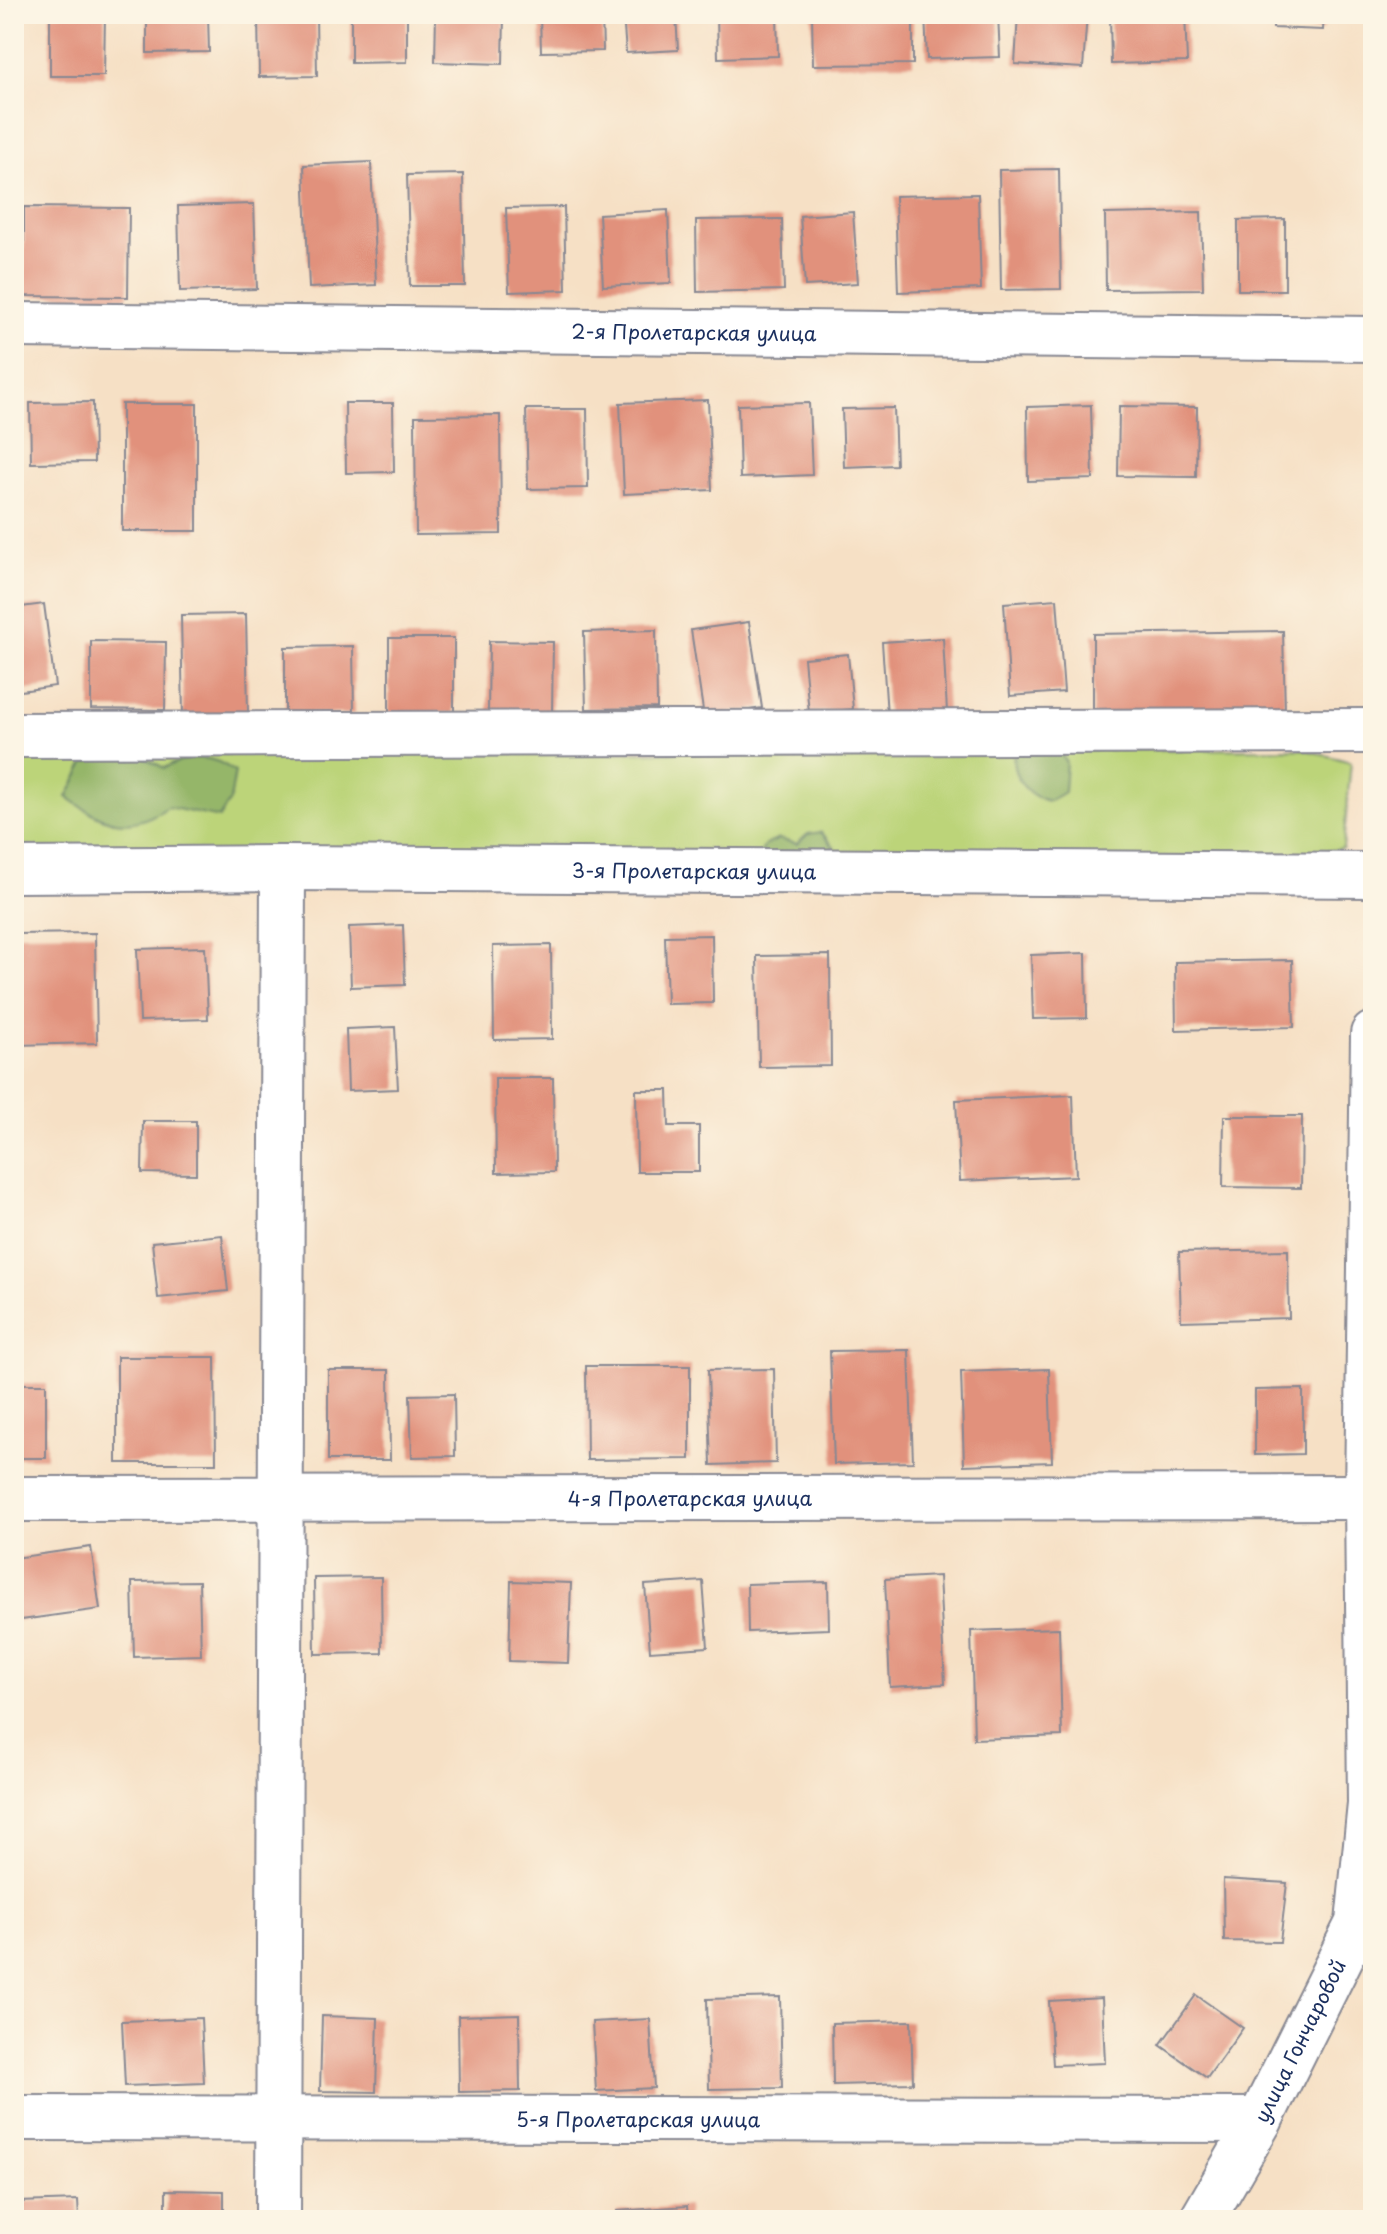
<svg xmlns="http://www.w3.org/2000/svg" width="1387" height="2234" font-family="'Playpen Sans',sans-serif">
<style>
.green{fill:#bcd479;stroke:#6c826c;stroke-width:2}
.forest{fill:#95b669;stroke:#587264;stroke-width:2}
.building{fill:#e1917b}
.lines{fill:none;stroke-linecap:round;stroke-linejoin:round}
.street-casing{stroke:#888892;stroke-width:48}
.street{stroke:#fff;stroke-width:44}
.labels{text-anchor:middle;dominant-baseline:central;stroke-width:6;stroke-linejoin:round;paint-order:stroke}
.street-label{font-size:20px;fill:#1b2f5e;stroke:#fcf5e5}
</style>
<rect width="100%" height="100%" fill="#fcf5e5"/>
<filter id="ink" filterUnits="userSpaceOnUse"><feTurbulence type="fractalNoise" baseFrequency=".0125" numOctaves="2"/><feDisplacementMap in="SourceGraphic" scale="16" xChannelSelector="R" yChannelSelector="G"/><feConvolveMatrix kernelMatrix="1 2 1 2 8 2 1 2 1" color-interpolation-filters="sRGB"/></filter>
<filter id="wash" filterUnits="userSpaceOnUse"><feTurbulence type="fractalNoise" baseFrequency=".006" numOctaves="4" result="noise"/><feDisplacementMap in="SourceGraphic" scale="32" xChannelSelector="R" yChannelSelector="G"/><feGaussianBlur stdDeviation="1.8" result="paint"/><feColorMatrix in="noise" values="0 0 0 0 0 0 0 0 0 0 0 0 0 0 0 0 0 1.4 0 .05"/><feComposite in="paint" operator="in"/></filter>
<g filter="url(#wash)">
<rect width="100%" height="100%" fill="#f6e0c5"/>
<polygon class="green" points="1303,749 1351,762 1343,848 1263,865 14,858 14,755"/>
<g class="forest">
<path d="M1018,743l36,1 12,18 -2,30 -15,9c-26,-5 -44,-33 -31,-58z"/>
<path d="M138,754l26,14c26,-13 47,-15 71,4l-5,29 -11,17 -51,-11c-41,27 -63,17 -101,-10l18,-34 23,-7z"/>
<polygon points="821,832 834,847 829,858 759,856 765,845 779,839 797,844 808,834"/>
</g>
<g id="blocks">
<g class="building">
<polygon points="50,14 105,14 104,76 50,76"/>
<polygon points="147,14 208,14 209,52 147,53"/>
<polygon points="258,14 316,14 317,76 259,77"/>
<polygon points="351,14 407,14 407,62 351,63"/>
<polygon points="436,14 504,14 503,64 435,62"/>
<polygon points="540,14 602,14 603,51 541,52"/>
<polygon points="623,14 676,14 678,50 626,53"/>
<polygon points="717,14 777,14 778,56 718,58"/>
<polygon points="812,14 913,14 913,64 813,65"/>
<polygon points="925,14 998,14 1000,57 927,59"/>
<polygon points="1018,14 1087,14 1083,68 1015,64"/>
<polygon points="1110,14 1185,14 1187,62 1111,64"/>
<polygon points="1274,14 1324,14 1323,30 1273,28"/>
<polygon points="371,162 376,285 309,288 304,165"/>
<polygon points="1059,169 1061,289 1001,290 999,170"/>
<polygon points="463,174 465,286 410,286 407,175"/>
<polygon points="978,194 981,289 898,292 895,196"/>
<polygon points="254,204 257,289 180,291 178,206"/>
<polygon points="24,207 129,208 128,297 24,296"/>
<polygon points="564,207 566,290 509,292 506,208"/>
<polygon points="668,210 671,283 603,286 599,214"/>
<polygon points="853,212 858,283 805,286 800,216"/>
<polygon points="1201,212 1203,289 1106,290 1105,214"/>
<polygon points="782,219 784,290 697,292 696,220"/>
<polygon points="1285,219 1285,290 1238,290 1238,220"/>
<polygon points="708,400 712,490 624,494 620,403"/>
<polygon points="93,402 94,462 31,463 30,403"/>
<polygon points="345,403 393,403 394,472 346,473"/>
<polygon points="809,403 812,475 740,478 738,405"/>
<rect x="122" y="404" width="75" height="127"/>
<polygon points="1091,405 1093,479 1028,481 1027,407"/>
<polygon points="1119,406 1197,407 1196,477 1118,476"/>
<polygon points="894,408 896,465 844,467 842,409"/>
<polygon points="526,409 587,409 588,488 528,489"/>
<polygon points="500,415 501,534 416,535 415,416"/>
<polygon points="1057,599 1064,692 1010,696 1004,603"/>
<polygon points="44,604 55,686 14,692 14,608"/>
<polygon points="246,614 248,715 183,716 181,615"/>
<polygon points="749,622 762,708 704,717 691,630"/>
<polygon points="656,630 657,708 586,709 584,632"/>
<polygon points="1283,631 1285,712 1093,716 1093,634"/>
<rect x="389" y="638" width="65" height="75"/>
<polygon points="943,638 947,712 887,715 882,642"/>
<polygon points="91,641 166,642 165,710 91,709"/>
<polygon points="489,641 553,642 552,714 488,713"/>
<polygon points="353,646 354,714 285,714 285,647"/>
<polygon points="848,654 853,709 809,713 804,658"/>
<polygon points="403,925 405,985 351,987 349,927"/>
<polygon points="95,933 97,1043 14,1045 14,934"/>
<polygon points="712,935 713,1003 667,1004 665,936"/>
<polygon points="551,945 552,1039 494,1040 493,946"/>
<polygon points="205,947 208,1019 140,1021 137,949"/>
<polygon points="1086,953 1087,1018 1033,1019 1031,955"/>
<polygon points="830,955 831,1066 759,1067 757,956"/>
<polygon points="1292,960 1294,1027 1176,1030 1175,962"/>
<polygon points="395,1027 398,1089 348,1091 346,1029"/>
<polygon points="495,1078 553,1078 554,1172 496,1173"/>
<polygon points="636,1090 668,1090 669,1126 699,1126 699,1172 637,1172"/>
<polygon points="1073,1095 1076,1176 960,1181 956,1100"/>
<polygon points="1224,1116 1302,1116 1301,1188 1223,1187"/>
<polygon points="143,1121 196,1121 196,1174 142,1173"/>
<polygon points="222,1235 228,1291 158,1298 152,1242"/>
<polygon points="1288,1250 1289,1318 1181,1321 1179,1252"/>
<polygon points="909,1350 913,1462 834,1464 830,1351"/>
<polygon points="117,1357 215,1357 216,1463 117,1463"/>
<polygon points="586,1366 690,1366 690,1459 587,1460"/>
<polygon points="774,1369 776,1463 711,1465 708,1370"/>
<polygon points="1049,1369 1052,1462 964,1465 961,1372"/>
<polygon points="328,1370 389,1370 390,1460 328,1460"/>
<rect x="14" y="1384" width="32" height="74"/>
<polygon points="1303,1389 1303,1454 1255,1455 1255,1390"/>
<polygon points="454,1394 455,1456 412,1457 410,1395"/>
<polygon points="91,1547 100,1609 14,1621 14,1558"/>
<polygon points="939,1576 945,1684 890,1687 885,1579"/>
<polygon points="381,1577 382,1653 315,1654 314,1578"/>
<polygon points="199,1581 201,1655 134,1657 132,1582"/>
<polygon points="511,1581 571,1583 568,1663 509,1661"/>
<polygon points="703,1581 708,1647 650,1651 645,1585"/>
<polygon points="828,1582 829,1629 748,1632 747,1584"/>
<polygon points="1059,1628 1062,1736 974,1739 971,1631"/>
<polygon points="1223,1879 1287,1883 1280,1942 1224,1941"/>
<polygon points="1196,1995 1243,2028 1207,2078 1160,2045"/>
<polygon points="780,1997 782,2088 709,2089 707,1999"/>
<polygon points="1102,1998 1105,2063 1053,2065 1049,2001"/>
<polygon points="14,2013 19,2014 17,2085 14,2085"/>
<polygon points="519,2014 520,2091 459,2092 458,2016"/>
<polygon points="322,2016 378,2018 376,2092 320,2091"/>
<polygon points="201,2018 204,2083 125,2086 122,2021"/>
<polygon points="650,2019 654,2088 596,2091 592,2022"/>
<polygon points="911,2021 913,2083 833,2085 832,2023"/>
<polygon points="166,2190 224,2191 224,2220 166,2220"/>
<polygon points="78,2200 79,2220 19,2220 18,2202"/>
<polygon points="687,2206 688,2220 617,2220 617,2211"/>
<rect x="1016" y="2212" width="83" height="8"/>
<polygon points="799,2215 800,2220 752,2220 752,2218"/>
</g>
</g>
</g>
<g filter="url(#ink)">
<use href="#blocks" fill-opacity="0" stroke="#888892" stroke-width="2"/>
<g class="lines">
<g class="street-casing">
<g id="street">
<path id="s1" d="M14,325l1359,14"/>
<polyline points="14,735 1373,731"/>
<path id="s2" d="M14,870l269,-2 1090,7"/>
<path id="s3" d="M14,1499l1353,-2"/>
<path id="s4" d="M14,2118l1246,2"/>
<polyline points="278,2220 283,868"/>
<path id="s5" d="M1202,2220l58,-100 98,-197 12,-119 -3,-307 6,-463"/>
</g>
</g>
<use href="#street" class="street"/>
</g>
</g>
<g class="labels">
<g class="street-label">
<text stroke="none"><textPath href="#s1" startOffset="680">2-я Пролетарская улица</textPath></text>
<text stroke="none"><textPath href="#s2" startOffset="680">3-я Пролетарская улица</textPath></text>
<text stroke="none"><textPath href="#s3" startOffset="676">4-я Пролетарская улица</textPath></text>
<text stroke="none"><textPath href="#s5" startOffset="204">улица Гончаровой</textPath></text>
<text stroke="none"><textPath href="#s4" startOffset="624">5-я Пролетарская улица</textPath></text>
</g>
</g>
<rect width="1387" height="2234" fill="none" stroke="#fcf5e5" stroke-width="48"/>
</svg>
